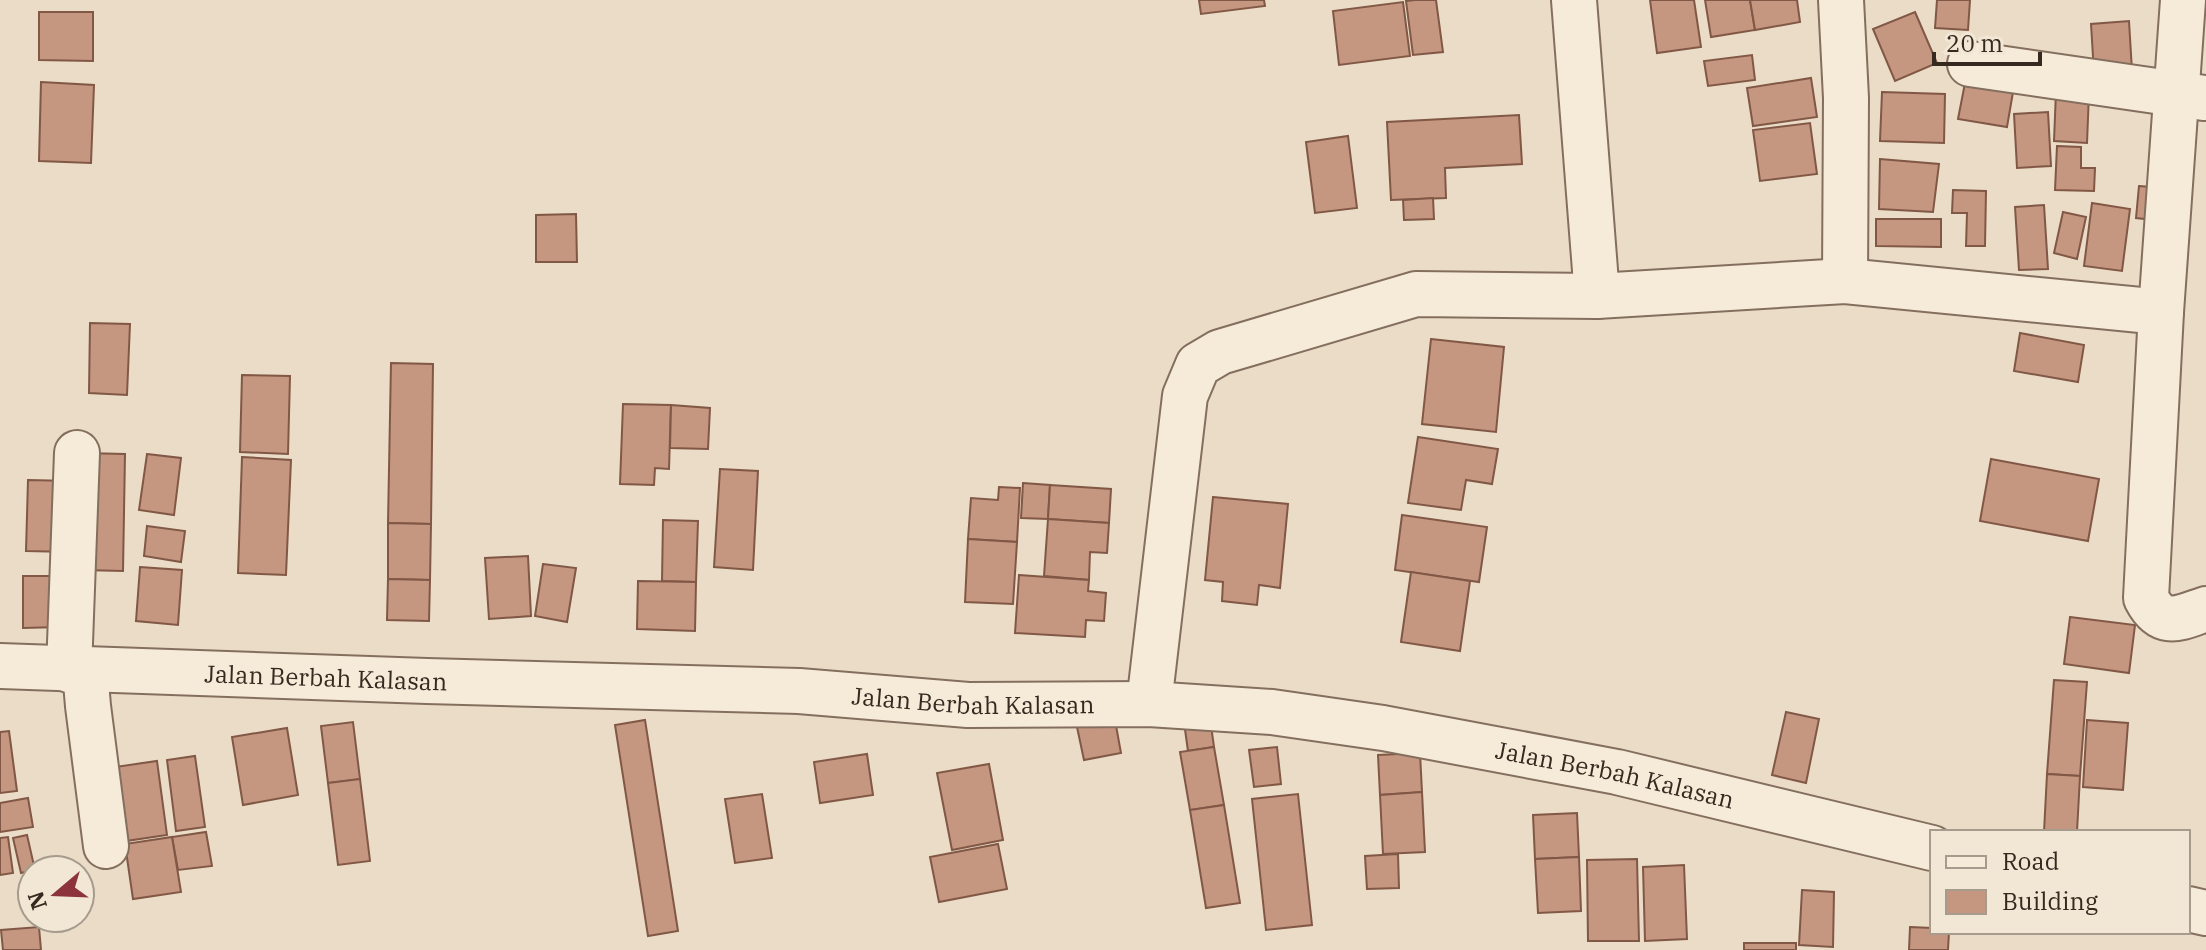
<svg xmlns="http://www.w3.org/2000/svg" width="2206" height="950" font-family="'IBM Plex Serif',serif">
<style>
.building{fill:#c59680;stroke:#815846;stroke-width:2}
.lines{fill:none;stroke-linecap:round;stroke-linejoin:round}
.minor-casing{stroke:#846f5e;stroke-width:48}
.minor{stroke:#f6ebd9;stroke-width:44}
.labels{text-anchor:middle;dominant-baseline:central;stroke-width:7;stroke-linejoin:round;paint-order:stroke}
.street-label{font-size:24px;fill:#352920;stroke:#f2e7d5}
</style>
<rect width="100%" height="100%" fill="#eadcc6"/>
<g class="building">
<polygon points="1199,0 1264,0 1265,6 1201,14"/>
<polygon points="1415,0 1436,0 1443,52 1413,55 1406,1"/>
<polygon points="1650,0 1694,0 1701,47 1657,53"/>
<polygon points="1705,0 1750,0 1755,30 1711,37"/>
<polygon points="1750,0 1797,0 1800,22 1755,30"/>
<polygon points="1937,0 1970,0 1968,30 1935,28"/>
<polygon points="1403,2 1410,56 1339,65 1333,11"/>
<polygon points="39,12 93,12 93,61 39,60"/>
<polygon points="1915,12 1937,63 1895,81 1873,29"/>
<polygon points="2129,21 2132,71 2094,73 2091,24"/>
<polygon points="1752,55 1755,80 1708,86 1704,61"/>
<polygon points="1811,78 1817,117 1753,126 1747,88"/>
<polygon points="41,82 94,85 91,163 39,161"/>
<polygon points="1965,83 2013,92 2007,127 1958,119"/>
<polygon points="2056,91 2089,93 2087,143 2054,141"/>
<polygon points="1882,92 1945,94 1944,143 1880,141"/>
<polygon points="2048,112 2051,166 2017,168 2014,114"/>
<polygon points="1519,115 1522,164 1445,168 1446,198 1391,200 1387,122"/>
<polygon points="1810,123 1817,174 1760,181 1753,130"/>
<polygon points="1348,136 1357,208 1315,213 1306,142"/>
<polygon points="2057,146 2081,147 2081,168 2095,168 2094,191 2055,190"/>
<polygon points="1880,159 1939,164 1933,212 1879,209"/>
<polygon points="2139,186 2164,188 2162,221 2136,218"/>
<polygon points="1953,190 1986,191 1985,246 1966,246 1967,213 1952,213"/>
<polygon points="1433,198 1434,219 1404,220 1403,200"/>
<polygon points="2092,203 2130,209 2122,271 2084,266"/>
<polygon points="2044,205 2048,269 2019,270 2015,207"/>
<polygon points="2063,212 2086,217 2077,259 2054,253"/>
<polygon points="576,214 577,262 536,262 536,215"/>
<polygon points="1876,219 1941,219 1941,247 1876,246"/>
<polygon points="90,323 130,324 127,395 89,393"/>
<polygon points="2020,333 2084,345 2078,382 2014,371"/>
<polygon points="1431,339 1504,347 1496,432 1422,424"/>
<polygon points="391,363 433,364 431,524 388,523"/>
<polygon points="242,375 290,376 288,454 240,452"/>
<polygon points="623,404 671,405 669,469 655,468 654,485 620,484"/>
<polygon points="671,405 710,408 708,449 670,448"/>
<polygon points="1418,437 1498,449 1492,484 1466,480 1461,510 1408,503"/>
<polygon points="83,453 125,454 123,571 82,570"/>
<polygon points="147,454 181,458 174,515 139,510"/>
<polygon points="242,457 291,460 286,575 238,573"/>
<polygon points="1991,459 2099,479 2088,541 1980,521"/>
<polygon points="720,469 758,471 753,570 714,567"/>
<polygon points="28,480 71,481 70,552 26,551"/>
<polygon points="1023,483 1050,485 1048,519 1021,518"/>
<polygon points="1050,485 1111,489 1109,523 1048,519"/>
<polygon points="999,487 1020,488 1017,542 968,539 971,498 998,500"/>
<polygon points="1213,497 1288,504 1280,588 1259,585 1257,605 1222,601 1223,582 1205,580"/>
<polygon points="1402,515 1487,527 1479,582 1395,570"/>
<polygon points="1048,519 1109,523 1107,553 1090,552 1089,580 1044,576"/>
<polygon points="663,520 698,521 696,582 662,581"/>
<polygon points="388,523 431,524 430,580 388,579"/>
<polygon points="147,526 185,531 181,562 144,556"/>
<polygon points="968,539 1017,542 1013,604 965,602"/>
<polygon points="528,556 531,616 489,619 485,558"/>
<polygon points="543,564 576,568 567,622 535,616"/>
<polygon points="140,567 182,570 178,625 136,621"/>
<polygon points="1411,572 1470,581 1460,651 1401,642"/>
<polygon points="1019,575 1089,580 1088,591 1106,593 1104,621 1086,620 1085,637 1015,633"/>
<polygon points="23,576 61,576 61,627 23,628"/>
<polygon points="388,579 430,580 429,621 387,620"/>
<polygon points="638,581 696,582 695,631 637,629"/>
<polygon points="2070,617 2135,625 2129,673 2064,664"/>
<polygon points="2054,680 2087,682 2080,776 2047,774"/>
<polygon points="1209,711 1214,747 1188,751 1183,715"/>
<polygon points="1786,712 1819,719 1806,783 1772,775"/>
<polygon points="645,720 678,931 648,936 615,725"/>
<polygon points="1115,720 1121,753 1084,760 1077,727"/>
<polygon points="2087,720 2128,723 2123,790 2083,787"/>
<polygon points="353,722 360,779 328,783 321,726"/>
<polygon points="287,728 298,795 243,805 232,737"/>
<polygon points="9,731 17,791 0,793 0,732"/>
<polygon points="1214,747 1224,805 1190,810 1180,752"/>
<polygon points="1277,747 1281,784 1254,787 1249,750"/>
<polygon points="1420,753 1422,792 1380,795 1378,755"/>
<polygon points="867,754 873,795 820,803 814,762"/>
<polygon points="195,756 205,827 176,831 167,760"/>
<polygon points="157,761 167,835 126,841 115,767"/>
<polygon points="989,764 1003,840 952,850 937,773"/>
<polygon points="2047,774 2080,776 2077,832 2044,832"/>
<polygon points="360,779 370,861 338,865 328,783"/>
<polygon points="1422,792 1425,852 1383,854 1380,795"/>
<polygon points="762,794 772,858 735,863 725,799"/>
<polygon points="1298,794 1312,925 1266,930 1252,799"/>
<polygon points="28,798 33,827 0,832 0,803"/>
<polygon points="1224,805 1240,903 1206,908 1190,810"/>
<polygon points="1577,813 1579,857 1535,859 1533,815"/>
<polygon points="206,832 212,866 178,870 172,837"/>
<polygon points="27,835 35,870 21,873 13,838"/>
<polygon points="8,837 13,873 0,875 0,838"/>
<polygon points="172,837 181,892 133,899 125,844"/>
<polygon points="998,844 1007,889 939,902 930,857"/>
<polygon points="1398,854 1399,888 1367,889 1365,856"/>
<polygon points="1579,857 1581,911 1538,913 1535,859"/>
<polygon points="1637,859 1639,941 1588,941 1587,860"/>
<polygon points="1684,865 1687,939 1645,941 1643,867"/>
<polygon points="1802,890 1834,892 1833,947 1799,945"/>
<polygon points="39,927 41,950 3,950 1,930"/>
<polygon points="1910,927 1932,928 1932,932 1949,932 1948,950 1909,950"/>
<rect x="1744" y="943" width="52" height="7"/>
</g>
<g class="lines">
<g class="minor-casing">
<g id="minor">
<polyline points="1574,0 1597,296"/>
<polyline points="1841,0 1846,98 1845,281"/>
<path d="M2183,0l-22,312 -15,286c16,31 33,20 60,11"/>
<polyline points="1970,64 2204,98"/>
<path id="s1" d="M0,666l427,15 372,10 169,14 181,-1 123,8 111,16 234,44 315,76"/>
<polyline points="69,670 77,453"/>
<polyline points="85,670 88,706 106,846"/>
<polyline points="1149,704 1185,396 1198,365 1220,352 1416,294 1597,296 1845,281 2161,312"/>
<polyline points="2188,909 2206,913"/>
</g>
</g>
<use href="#minor" class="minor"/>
</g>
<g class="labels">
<g class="street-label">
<text stroke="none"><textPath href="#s1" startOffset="326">Jalan Berbah Kalasan</textPath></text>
<text stroke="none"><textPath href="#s1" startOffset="974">Jalan Berbah Kalasan</textPath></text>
<text stroke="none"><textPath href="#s1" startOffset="1622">Jalan Berbah Kalasan</textPath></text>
</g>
</g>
<rect x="1930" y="830" width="260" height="104" fill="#f2e7d5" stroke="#a69b8d" stroke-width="2"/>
<rect x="1946" y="856" width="40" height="12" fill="#f6ebd9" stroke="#a69b8d" stroke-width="2"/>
<text x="2002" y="870" font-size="24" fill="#352920">Road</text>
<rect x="1946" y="890" width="40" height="24" fill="#c59680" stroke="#a69b8d" stroke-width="2"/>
<text x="2002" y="910" font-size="24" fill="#352920">Building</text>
<g transform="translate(56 894) rotate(251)"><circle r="38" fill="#f2e7d5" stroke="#a69b8d" stroke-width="2"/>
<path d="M0-6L14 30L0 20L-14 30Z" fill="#8d333c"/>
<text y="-12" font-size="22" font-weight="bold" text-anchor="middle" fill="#352920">N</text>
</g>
<path d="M1934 52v12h106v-12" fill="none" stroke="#352920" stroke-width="4"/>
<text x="1946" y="52" font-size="24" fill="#352920" stroke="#f2e7d5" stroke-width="6" paint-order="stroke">20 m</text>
</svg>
